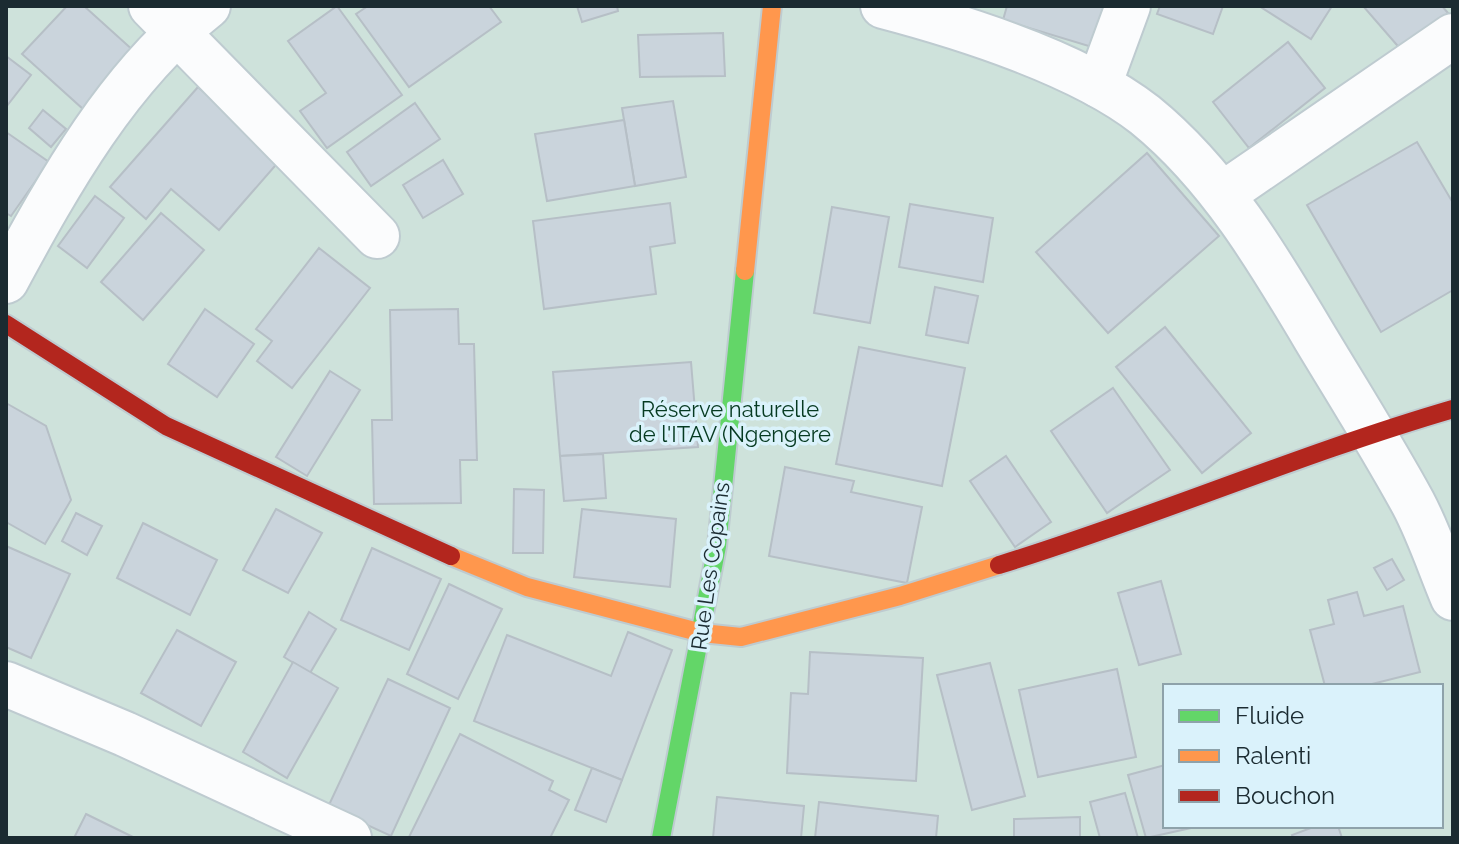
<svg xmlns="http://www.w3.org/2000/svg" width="1459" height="844" font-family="Raleway,sans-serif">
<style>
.green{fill:#cee2db;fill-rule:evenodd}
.building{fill:#cad4dc;stroke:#b6bfc6;stroke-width:2}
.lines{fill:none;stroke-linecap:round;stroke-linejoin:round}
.street-casing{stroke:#becbd0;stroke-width:48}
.fast-casing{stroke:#becbd0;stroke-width:22}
.slow-casing{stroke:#becbd0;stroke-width:22}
.jam-casing{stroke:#becbd0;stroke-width:22}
.street{stroke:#fbfcfd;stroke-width:44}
.fast{stroke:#63d668;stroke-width:18}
.slow{stroke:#ff974d;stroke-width:18}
.jam{stroke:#b3261e;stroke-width:18}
.labels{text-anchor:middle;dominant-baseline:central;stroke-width:7;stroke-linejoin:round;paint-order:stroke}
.park-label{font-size:22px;fill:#063a21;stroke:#daf2fb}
.street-label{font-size:22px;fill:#1b2b31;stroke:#daf2fb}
</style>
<rect width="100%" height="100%" fill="#e2eef3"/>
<path class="green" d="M6,6h1447v832h-1447zM1165,686h276v140h-276z"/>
<g class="building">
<polygon points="67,6 84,6 135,52 83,109 22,54"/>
<polygon points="337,6 402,95 327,148 300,111 326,93 288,41"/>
<polygon points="368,6 489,6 501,22 409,87 356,14"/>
<polygon points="577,6 617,6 618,11 582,22"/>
<polygon points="1007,6 1104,6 1092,47 1003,20"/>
<polygon points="1160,6 1223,6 1213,34 1157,14"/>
<polygon points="1259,6 1332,6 1311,39"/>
<polygon points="1363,6 1442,6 1448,13 1403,52"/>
<polygon points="723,33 725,76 640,77 638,35"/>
<polygon points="1288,42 1325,88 1249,148 1213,102"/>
<polygon points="6,56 31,75 6,107"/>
<polygon points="198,87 281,159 219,230 171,189 146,219 110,187"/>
<polygon points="673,101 686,177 635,186 622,108"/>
<polygon points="415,103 440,139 371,186 347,152"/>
<polygon points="43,110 66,129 51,147 29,128"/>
<polygon points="624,120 635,186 547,201 535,134"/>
<polygon points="6,132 49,162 11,216 6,213"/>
<polygon points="1417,142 1453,203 1453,290 1381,332 1307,205"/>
<polygon points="1147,153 1219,236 1108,333 1036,252"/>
<polygon points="443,160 463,194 423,218 403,185"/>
<polygon points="95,196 124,218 87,268 58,246"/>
<polygon points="670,203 675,243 650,247 656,294 544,309 533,221"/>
<polygon points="910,204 993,218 983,282 899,267"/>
<polygon points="832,207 889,217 870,323 814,313"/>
<polygon points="161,213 204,250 143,320 101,282"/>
<polygon points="319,248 370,288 292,388 257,361 272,341 256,329"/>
<polygon points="935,287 978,296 968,343 926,335"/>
<polygon points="205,309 254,344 217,397 168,364"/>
<polygon points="458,309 459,344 474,344 477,460 460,460 461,503 374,504 372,420 392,420 390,310"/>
<polygon points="1165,327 1251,433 1202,473 1116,367"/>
<polygon points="859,347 965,368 942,486 836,464"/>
<polygon points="691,362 698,447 560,456 553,372"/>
<polygon points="330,371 360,390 307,476 276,457"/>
<polygon points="1113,388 1170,470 1107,513 1051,431"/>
<polygon points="6,403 46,426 71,500 45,544 6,522"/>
<polygon points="603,454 606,498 564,501 560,456"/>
<polygon points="1006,456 1051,522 1015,547 970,481"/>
<polygon points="785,467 854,481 851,492 922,507 907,583 769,556"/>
<polygon points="514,489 544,490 543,553 513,553"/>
<polygon points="276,509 322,533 288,593 243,570"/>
<polygon points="582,509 676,519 670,587 574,577"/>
<polygon points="76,513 102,526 87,555 62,541"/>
<polygon points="143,523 217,560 190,615 117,578"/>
<polygon points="6,546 70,574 31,658 6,647"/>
<polygon points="372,548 441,579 409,650 341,620"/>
<polygon points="1392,559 1404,580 1387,590 1374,568"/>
<polygon points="1161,581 1181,654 1139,665 1118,593"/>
<polygon points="449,584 502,609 458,699 407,674"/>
<polygon points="1357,592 1364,616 1403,606 1420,672 1364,686 1325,686 1310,630 1334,624 1328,600"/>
<polygon points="309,612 336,629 310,673 284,657"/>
<polygon points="177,630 236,662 201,726 141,693"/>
<polygon points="628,632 672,650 622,780 474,721 507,635 611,676"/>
<polygon points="810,652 923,658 916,781 787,773 791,693 808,694"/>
<polygon points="293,662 338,688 287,778 243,752"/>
<polygon points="990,663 1025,796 972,810 937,675"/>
<polygon points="1117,669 1136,757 1038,777 1019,690"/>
<polygon points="388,679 450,708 391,836 328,807"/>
<polygon points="460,734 553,781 549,790 569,800 550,838 409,837"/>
<polygon points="1165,765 1165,826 1200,826 1146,838 1128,775"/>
<polygon points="592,768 622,780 606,822 575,810"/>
<polygon points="1125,793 1138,838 1100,838 1090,802"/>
<polygon points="717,797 804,806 801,838 713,838"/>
<polygon points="819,802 938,816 936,838 815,838"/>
<polygon points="86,814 135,838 74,838"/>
<polygon points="1080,817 1080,838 1014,838 1014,819"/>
<polygon points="1316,826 1338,826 1342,838 1293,838 1292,835"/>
</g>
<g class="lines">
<g class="street-casing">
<g id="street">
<polyline points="151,6 377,236"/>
<path d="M883,6c80,21 197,58 262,109 74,60 124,145 172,226 32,53 66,107 96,162 16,30 27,64 40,95"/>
<polyline points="1099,85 1128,6"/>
<polyline points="1223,194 1453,36"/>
<path d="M6,281c54,-100 112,-204 202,-275"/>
<polyline points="6,684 125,734 349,838"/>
</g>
</g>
<g class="fast-casing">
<polyline id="fast" points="661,838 717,546 745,271"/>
</g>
<g class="slow-casing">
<g id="slow">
<polyline points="745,271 772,6"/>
<polyline points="451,556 527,587 702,633 741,637 900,596 999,565"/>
</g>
</g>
<g class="jam-casing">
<g id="jam">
<polyline points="6,324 166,426 451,556"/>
<path d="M999,565c153,-47 300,-111 454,-156"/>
</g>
</g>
<use href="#street" class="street"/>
<use href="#fast" class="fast"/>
<use href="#slow" class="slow"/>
<use href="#jam" class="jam"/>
</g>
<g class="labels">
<g class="park-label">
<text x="730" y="409">Réserve naturelle<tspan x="730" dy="25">de l'ITAV (Ngengere</tspan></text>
</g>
<g class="street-label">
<text transform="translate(710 566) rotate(-82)">Rue Les Copains</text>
</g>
</g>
<rect width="1459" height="844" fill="none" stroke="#1b2b31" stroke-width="16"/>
<rect x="1163" y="684" width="280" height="144" fill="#daf2fb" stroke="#8ea2aa" stroke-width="2"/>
<rect x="1179" y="710" width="40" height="12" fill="#63d668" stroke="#8ea2aa" stroke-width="2"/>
<text x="1235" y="724" font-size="24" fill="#1b2b31">Fluide</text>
<rect x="1179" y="750" width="40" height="12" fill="#ff974d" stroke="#8ea2aa" stroke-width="2"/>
<text x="1235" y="764" font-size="24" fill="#1b2b31">Ralenti</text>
<rect x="1179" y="790" width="40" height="12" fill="#b3261e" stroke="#8ea2aa" stroke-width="2"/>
<text x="1235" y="804" font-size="24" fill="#1b2b31">Bouchon</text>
</svg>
